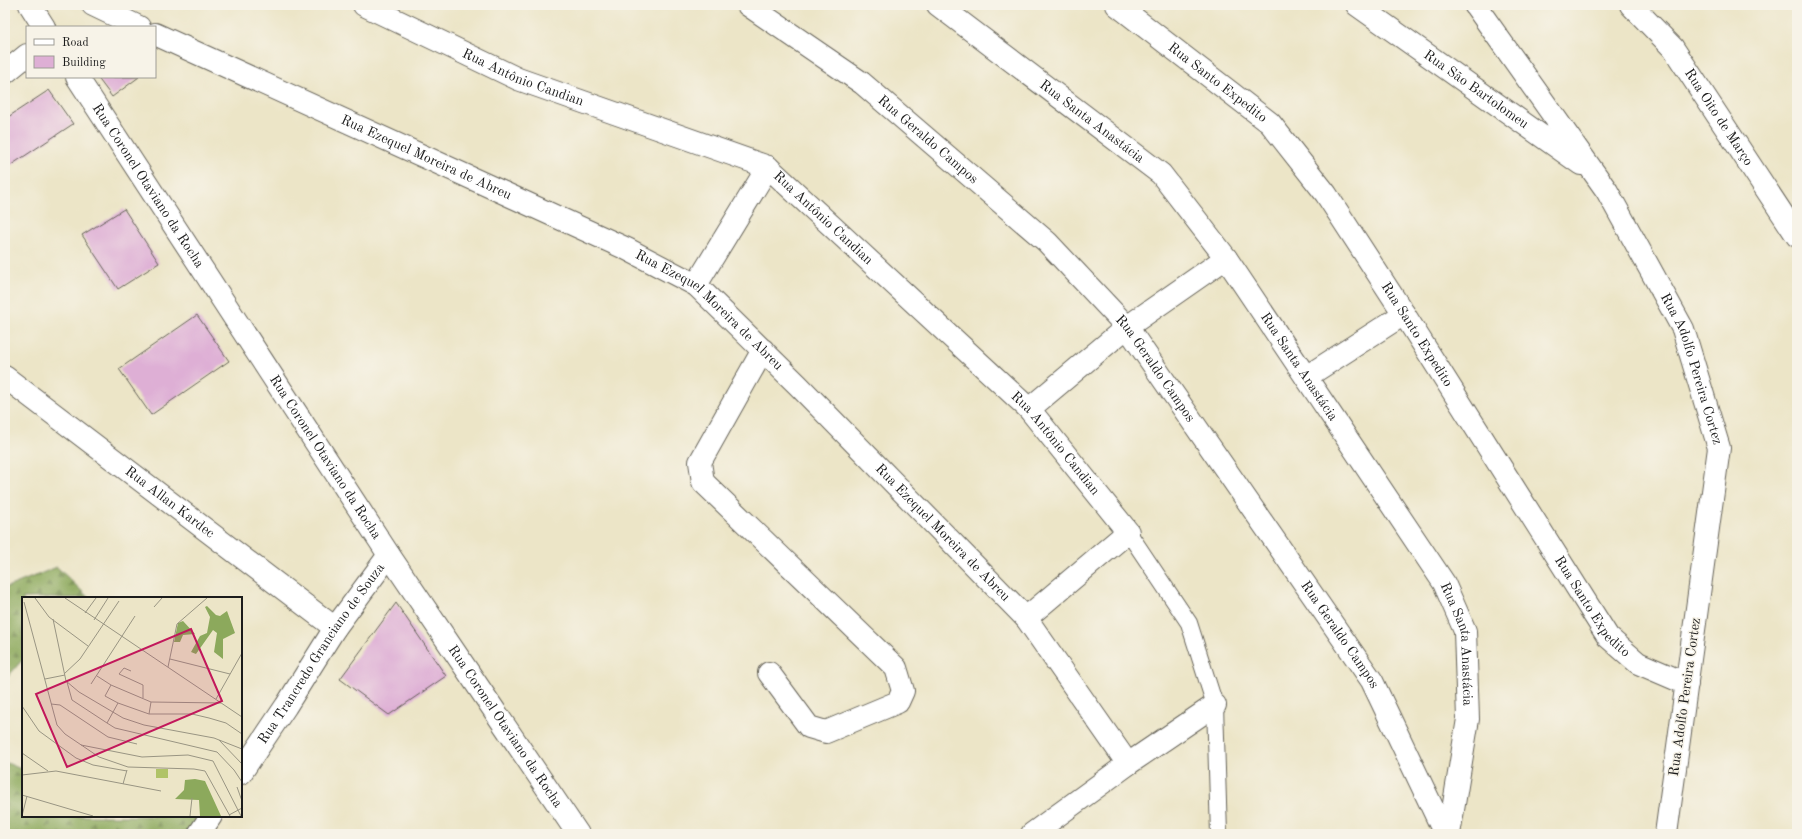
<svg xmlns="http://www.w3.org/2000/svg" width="1802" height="839" font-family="'Old Standard TT',serif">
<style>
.forest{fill:url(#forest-firs);stroke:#54623c}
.building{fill:#deafd5}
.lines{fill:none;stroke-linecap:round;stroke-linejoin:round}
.lane-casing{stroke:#656258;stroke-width:18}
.street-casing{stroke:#656258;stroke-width:24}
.secondary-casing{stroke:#656258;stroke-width:24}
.lane{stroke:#fff;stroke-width:16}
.street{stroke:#fff;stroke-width:22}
.secondary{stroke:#fff;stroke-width:22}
.labels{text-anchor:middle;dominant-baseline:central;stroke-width:3;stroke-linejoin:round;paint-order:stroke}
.street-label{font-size:14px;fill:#1c1c1c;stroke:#f7f3e8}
.inset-road{fill:none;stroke:#999583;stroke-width:1}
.view{fill:#c2185b;fill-opacity:0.15;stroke:#c2185b;stroke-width:2}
.inset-edge{fill:none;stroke:#1c1c1c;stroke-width:2}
</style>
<defs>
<pattern id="forest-firs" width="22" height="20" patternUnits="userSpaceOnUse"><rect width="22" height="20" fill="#8ca95c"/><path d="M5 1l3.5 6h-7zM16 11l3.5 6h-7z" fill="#72894b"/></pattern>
</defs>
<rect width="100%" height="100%" fill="#f7f3e8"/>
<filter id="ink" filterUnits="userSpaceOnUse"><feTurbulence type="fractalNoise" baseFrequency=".025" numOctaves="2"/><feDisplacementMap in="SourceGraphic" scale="8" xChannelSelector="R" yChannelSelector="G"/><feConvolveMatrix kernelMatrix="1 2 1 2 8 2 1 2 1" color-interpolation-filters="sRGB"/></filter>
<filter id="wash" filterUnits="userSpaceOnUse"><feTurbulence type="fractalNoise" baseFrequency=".012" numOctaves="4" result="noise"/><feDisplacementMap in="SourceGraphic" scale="16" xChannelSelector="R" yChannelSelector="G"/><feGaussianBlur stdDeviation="0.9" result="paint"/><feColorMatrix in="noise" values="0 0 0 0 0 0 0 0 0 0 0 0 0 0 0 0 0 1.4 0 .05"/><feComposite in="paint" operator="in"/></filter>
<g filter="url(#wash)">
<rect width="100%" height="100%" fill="#ece5c7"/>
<g class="forest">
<polygon points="57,567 89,598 23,598 23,659 5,680 5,588"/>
<polygon points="5,762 23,770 23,816 198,816 188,834 6,834"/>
</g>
<g id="blocks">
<g class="building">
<polygon points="97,77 139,77 112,97"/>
<polygon points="49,90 73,124 8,167 5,163 5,119"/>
<polygon points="124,209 159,263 118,289 82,235"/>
<polygon points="197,315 229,361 151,415 119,369"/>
<polygon points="396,603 446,676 389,715 340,679"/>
</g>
</g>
</g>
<g filter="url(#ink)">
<use href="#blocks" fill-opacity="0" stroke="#656258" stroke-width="1"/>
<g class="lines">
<g class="lane-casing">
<polyline id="lane" points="1128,532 1189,623 1215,705 1219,834"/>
</g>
<g class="street-casing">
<g id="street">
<polyline points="93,5 139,27"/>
<path id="s1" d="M364,5l154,74 250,88 261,242 99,123 -102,86"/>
<path id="s2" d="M748,5l114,78 185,159 80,85 245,354 73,153"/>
<path id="s3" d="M938,5l223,169 65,84 218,325 21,48 3,88 -19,115"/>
<path id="s4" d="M1117,5l153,118 56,71 78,120 204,323 30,26 49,21"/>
<path id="s5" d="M1357,5l224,159"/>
<path id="s6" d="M1475,5l132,186 76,138 36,119 -53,386"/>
<path id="s7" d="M1631,5l42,43 124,188"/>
<path id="s8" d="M155,34l472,215 69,36 102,100 228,233 102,146"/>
<polyline points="5,73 27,55"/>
<polyline points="696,285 768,167"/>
<polyline points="763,350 700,462 703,482 896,668 903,691 898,702 826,732 809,727 769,673"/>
<path id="s9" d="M5,377l330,251"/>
<polyline points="1306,377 1404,314"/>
<polyline points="1029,409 1127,327 1226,258"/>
<path id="s10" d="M241,773l45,-67 49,-78 54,-73"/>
<polyline points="199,834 211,816"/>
<polyline points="1032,834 1128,764 1215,705"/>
</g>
</g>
<g class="secondary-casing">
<g id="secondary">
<polyline points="30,5 44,27"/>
<path id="s11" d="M77,77l312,478 189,279"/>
</g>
</g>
<use href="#lane" class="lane"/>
<use href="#street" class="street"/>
<use href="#secondary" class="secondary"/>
</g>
</g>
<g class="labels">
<g class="street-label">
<text stroke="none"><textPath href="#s1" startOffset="175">Rua Antônio Candian</textPath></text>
<text stroke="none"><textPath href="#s4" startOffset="127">Rua Santo Expedito</textPath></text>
<text stroke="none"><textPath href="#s5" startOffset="146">Rua São Bartolomeu</textPath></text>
<text stroke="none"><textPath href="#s7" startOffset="143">Rua Oito de Março</textPath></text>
<text stroke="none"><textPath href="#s3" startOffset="193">Rua Santa Anastácia</textPath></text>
<text stroke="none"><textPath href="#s2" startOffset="225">Rua Geraldo Campos</textPath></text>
<text stroke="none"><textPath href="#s8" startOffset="298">Rua Ezequel Moreira de Abreu</textPath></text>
<text stroke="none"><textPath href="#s11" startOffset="130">Rua Coronel Otaviano da Rocha</textPath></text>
<text stroke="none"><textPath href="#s1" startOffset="511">Rua Antônio Candian</textPath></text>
<text stroke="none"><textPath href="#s8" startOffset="622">Rua Ezequel Moreira de Abreu</textPath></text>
<text stroke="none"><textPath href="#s4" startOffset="451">Rua Santo Expedito</textPath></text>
<text stroke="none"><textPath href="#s3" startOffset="517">Rua Santa Anastácia</textPath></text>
<text stroke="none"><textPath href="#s6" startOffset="426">Rua Adolfo Pereira Cortez</textPath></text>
<text stroke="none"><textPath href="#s2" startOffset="549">Rua Geraldo Campos</textPath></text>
<text stroke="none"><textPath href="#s1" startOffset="835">Rua Antônio Candian</textPath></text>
<text stroke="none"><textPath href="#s11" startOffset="454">Rua Coronel Otaviano da Rocha</textPath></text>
<text stroke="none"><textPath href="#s9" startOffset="207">Rua Allan Kardec</textPath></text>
<text stroke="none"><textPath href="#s8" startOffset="946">Rua Ezequel Moreira de Abreu</textPath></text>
<text stroke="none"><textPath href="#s4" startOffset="775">Rua Santo Expedito</textPath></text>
<text stroke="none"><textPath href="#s2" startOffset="873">Rua Geraldo Campos</textPath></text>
<text stroke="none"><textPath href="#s3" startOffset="841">Rua Santa Anastácia</textPath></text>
<text stroke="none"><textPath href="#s10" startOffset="144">Rua Trancredo Granciano de Souza</textPath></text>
<text transform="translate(1685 697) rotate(-82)">Rua Adolfo Pereira Cortez</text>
<text stroke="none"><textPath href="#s11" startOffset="778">Rua Coronel Otaviano da Rocha</textPath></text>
</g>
</g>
<g transform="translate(22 597)">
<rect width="220" height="220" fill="#ece5c7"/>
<path d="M185,9l9,9 4,1 7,-5 8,22 -12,6v20l-9,-7 3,-19 -4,-3 -17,24 -5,-2 9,-16 7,-3 3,-16 -5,-10zM161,24l12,13 -12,1 -3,7h-6l4,-19zM173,182l10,2 16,35h-21l-1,-16 -24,-1 9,-9 1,-10z" fill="#8ca95c"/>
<path d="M134,172h12v9h-12z" fill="#b0c367"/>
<path class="inset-road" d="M13,1l14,19 39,29M43,1l177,119M2,5l33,123 8,9 34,23 29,10 66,2 11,2 25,45M132,10l8,-9M63,16l11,-15M31,22l13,62 13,11 44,26 21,7 70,13 28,11M72,23l14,-22M148,62l60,15M146,70l9,-43 30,-26M109,74l-7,-3 -5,6 24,11v13M42,77l16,-15 39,-58M75,79l14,9 40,17 70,1M23,82l20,-4M45,85l5,18 35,23 8,5 102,24 17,18 8,12M69,87l44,-68M89,88l-6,11 13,7 31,11h43l17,4 17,5 16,11M194,102l26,-46M29,107l9,1 48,32 29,7M0,109l17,25 37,27 17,7 34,6M127,117l2,-12M85,126l11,-20M197,143l23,24M59,148l61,12 46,-2 25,6 28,55M0,156l26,18M0,178l34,-4 105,20M101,187l4,-14M215,190l5,14M0,198l71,21M207,218l13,-7M0,219l5,-20M168,219l2,-18"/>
<path class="view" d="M169,32l31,72 -155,66 -31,-73z"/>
<rect width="220" height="220" class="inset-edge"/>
</g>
<rect width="1802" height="839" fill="none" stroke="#f7f3e8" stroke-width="20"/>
<rect x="26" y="26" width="130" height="52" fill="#f7f3e8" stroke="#9f9d96"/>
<rect x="34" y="39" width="20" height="6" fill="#ffffff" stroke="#9f9d96"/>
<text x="62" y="46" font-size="12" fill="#1c1c1c">Road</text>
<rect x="34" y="56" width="20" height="12" fill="#deafd5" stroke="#9f9d96"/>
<text x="62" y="66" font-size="12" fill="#1c1c1c">Building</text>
</svg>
